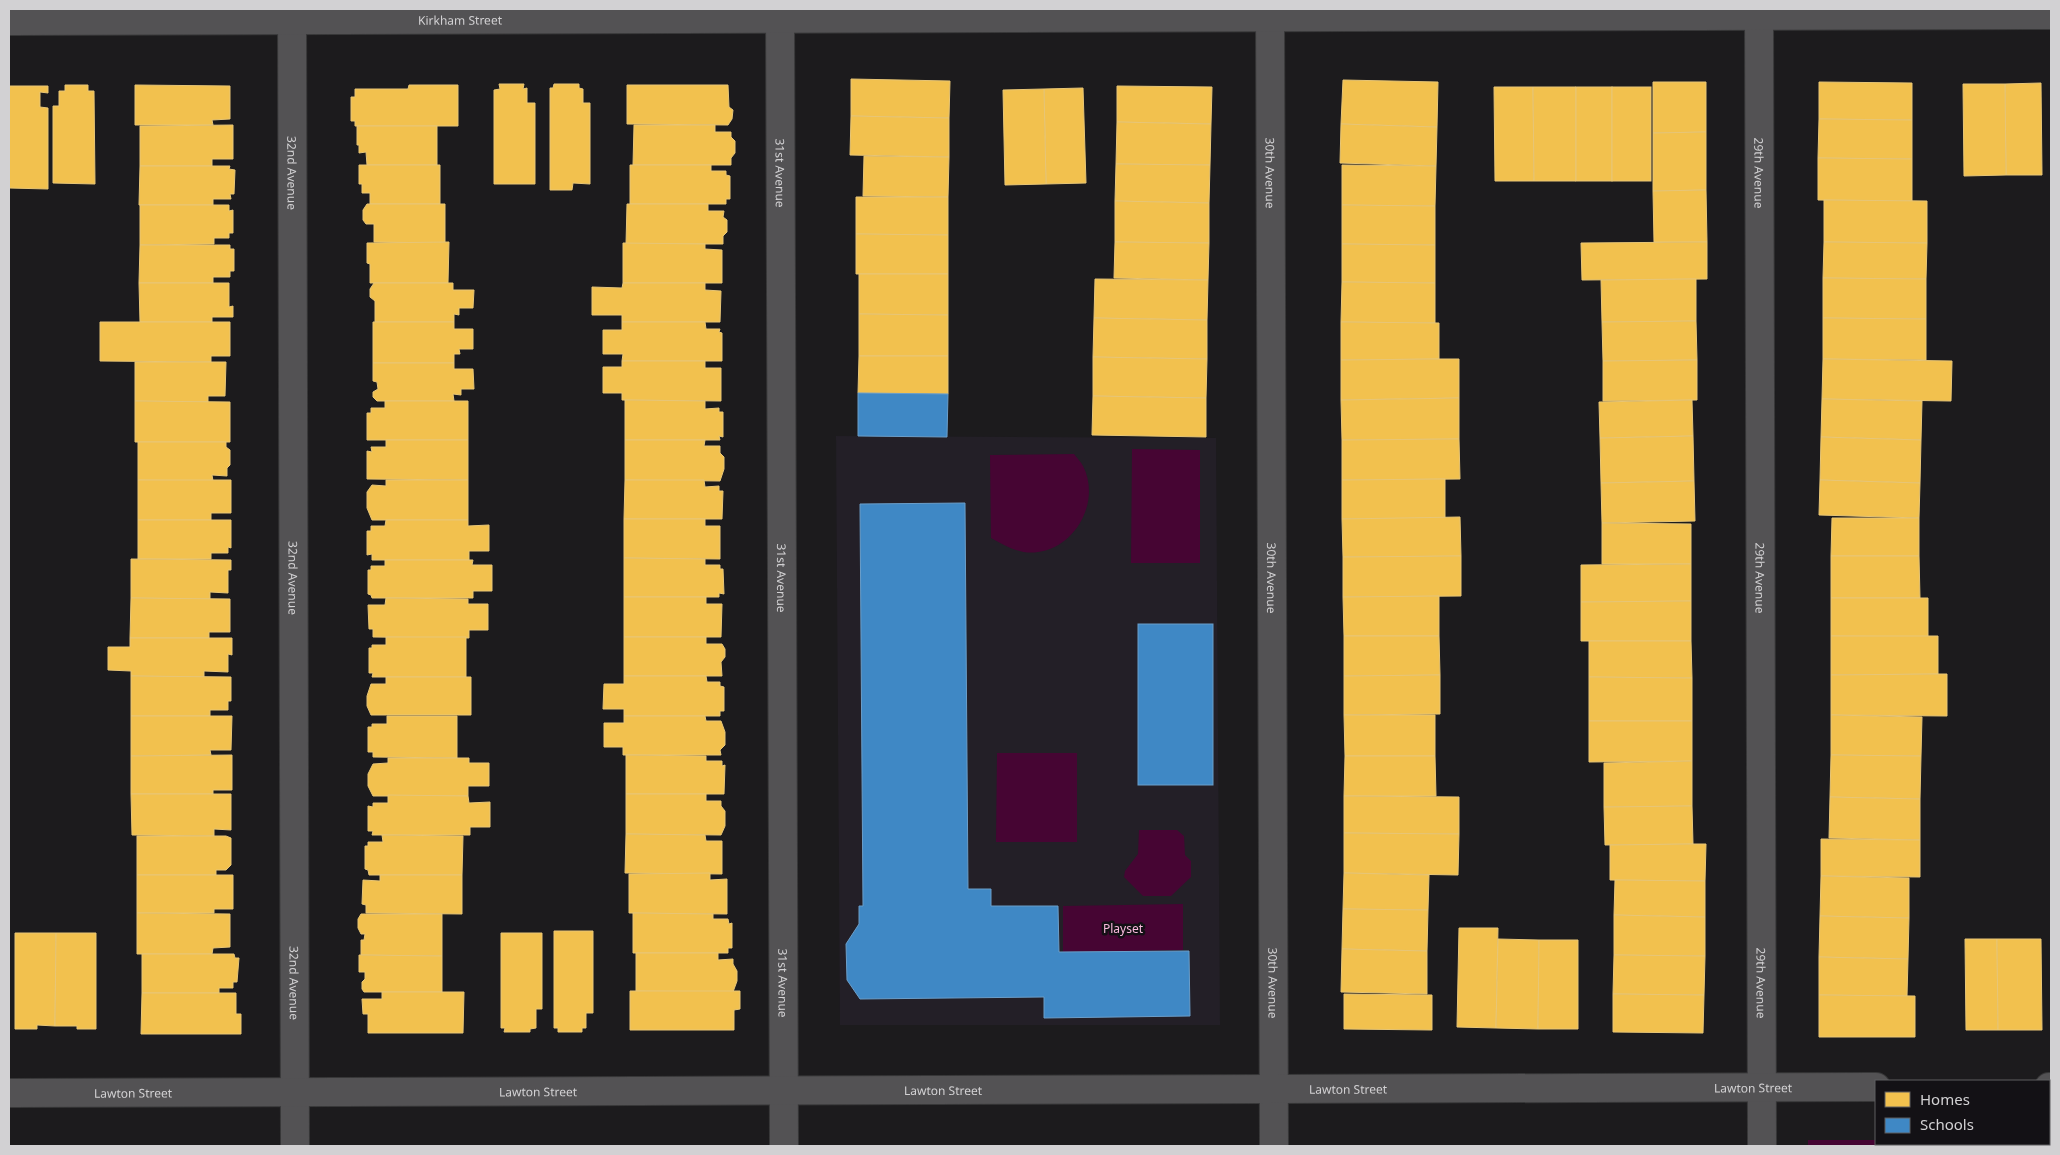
<svg xmlns="http://www.w3.org/2000/svg" width="2060" height="1155" font-family="'Noto Sans',sans-serif">
<style>
.built{fill:#231f27}
.park{fill:#460533}
.homes{fill:#f2c14e;stroke:#e8c676}
.schools{fill:#3f88c5;stroke:#6b9ec9}
.lines{fill:none;stroke-linecap:round;stroke-linejoin:round}
.minor-casing{stroke:#373738;stroke-width:30}
.path{stroke:#525153;stroke-width:3;stroke-dasharray:2.5 2.5;stroke-linecap:butt}
.minor{stroke:#535254;stroke-width:28}
.labels{text-anchor:middle;dominant-baseline:central;stroke-width:5;stroke-linejoin:round;paint-order:stroke}
.street-label{font-size:12px;fill:#d2d1d3;stroke:#131115}
.park-label{font-size:12px;fill:#fabade;stroke:#131115}
</style>
<rect width="100%" height="100%" fill="#1c1b1d"/>
<polygon class="built" points="836,436 1216,438 1220,1025 840,1025"/>
<g class="park">
<polygon points="1132,449 1200,450 1200,563 1131,563"/>
<path d="M1074,454c3,4 7,8 9,12 18,35 -7,81 -45,86 -17,3 -33,-6 -47,-14l-1,-83z"/>
<polygon points="997,753 1077,753 1077,842 996,842"/>
<polygon points="1139,830 1177,830 1184,836 1185,855 1191,861 1191,877 1171,896 1143,896 1124,877 1125,871 1138,854"/>
<polygon points="1183,904 1183,950 1063,952 1063,906"/>
<polygon points="2049,1139 2051,1139 2051,1146 1808,1146 1808,1140 1876,1140 1876,1144 2049,1144"/>
</g>
<g class="homes">
<polygon points="851,79 950,81 949,118 851,116"/>
<polygon points="1343,80 1438,82 1437,127 1341,124"/>
<polygon points="1653,82 1706,82 1706,132 1653,133"/>
<polygon points="1819,82 1912,83 1912,120 1819,119"/>
<polygon points="2041,83 2042,175 2006,175 2005,84"/>
<polygon points="499,84 524,84 523,89 527,88 527,103 535,103 535,184 494,184 494,90 500,89"/>
<polygon points="554,84 579,84 579,88 583,89 583,103 590,103 590,184 573,183 572,190 550,190 550,88 553,88"/>
<polygon points="1963,84 2005,84 2006,175 1964,176"/>
<polygon points="65,85 88,85 88,91 94,91 95,184 53,183 53,106 59,106 59,91 65,91"/>
<polygon points="135,85 230,86 230,119 212,120 213,125 135,125"/>
<polygon points="409,85 458,85 458,126 355,126 355,121 351,121 351,97 355,97 355,89 408,89"/>
<polygon points="627,85 728,85 729,107 733,110 732,119 728,125 627,124"/>
<polygon points="9,86 48,86 48,93 40,92 40,107 48,108 48,189 9,188"/>
<polygon points="1117,86 1212,87 1211,124 1117,122"/>
<polygon points="1494,87 1533,87 1534,181 1495,181"/>
<polygon points="1533,87 1576,87 1576,181 1534,181"/>
<rect x="1576" y="87" width="36" height="94"/>
<rect x="1612" y="87" width="39" height="94"/>
<polygon points="1083,88 1086,183 1046,184 1044,89"/>
<polygon points="1044,89 1046,184 1005,185 1003,90"/>
<polygon points="851,116 949,118 949,157 850,155"/>
<polygon points="1819,119 1912,120 1912,159 1818,158"/>
<polygon points="1117,122 1211,124 1210,165 1116,164"/>
<polygon points="1341,124 1437,127 1436,166 1340,163"/>
<polygon points="233,125 233,159 212,159 212,166 140,166 140,126"/>
<polygon points="634,125 715,125 715,132 731,132 731,137 735,141 735,153 731,158 731,165 633,165"/>
<polygon points="357,126 437,126 437,165 367,165 366,152 359,153 359,145 357,145"/>
<polygon points="1706,132 1706,190 1653,191 1653,133"/>
<polygon points="864,156 949,157 948,197 863,196"/>
<polygon points="1818,158 1912,159 1912,201 1818,200"/>
<polygon points="1116,164 1210,165 1209,203 1115,201"/>
<polygon points="359,165 440,165 440,204 370,204 370,193 362,193 362,184 359,184"/>
<polygon points="630,165 711,165 711,171 726,171 726,175 730,176 730,199 726,199 726,204 630,204"/>
<polygon points="1342,165 1436,166 1435,206 1342,205"/>
<polygon points="140,166 230,166 229,169 235,170 234,194 230,194 231,199 213,199 213,205 139,205"/>
<polygon points="1706,190 1707,242 1654,242 1653,191"/>
<polygon points="856,197 948,197 948,235 856,234"/>
<polygon points="1824,200 1927,201 1927,243 1824,242"/>
<polygon points="1115,201 1209,203 1209,243 1115,242"/>
<polygon points="367,204 445,204 445,243 374,242 374,224 366,224 363,220 363,210"/>
<polygon points="627,204 708,204 708,211 724,211 723,217 727,220 727,232 723,236 723,244 626,244"/>
<polygon points="140,205 229,205 229,211 233,210 233,233 229,233 229,238 214,238 214,244 140,245"/>
<polygon points="1342,205 1435,206 1435,245 1342,244"/>
<polygon points="856,234 948,235 948,274 856,274"/>
<polygon points="449,242 448,283 370,283 370,264 367,263 367,243"/>
<polygon points="1115,242 1209,243 1208,280 1114,278"/>
<polygon points="1707,242 1707,279 1582,280 1581,243"/>
<polygon points="1824,242 1927,243 1926,279 1823,278"/>
<polygon points="623,243 705,244 705,249 722,250 722,283 623,283"/>
<polygon points="1342,244 1435,245 1435,283 1342,282"/>
<polygon points="140,245 230,245 230,249 234,249 234,271 230,271 230,277 213,277 213,283 139,283"/>
<polygon points="859,274 948,274 948,315 859,314"/>
<polygon points="1823,278 1926,279 1926,319 1823,318"/>
<polygon points="1095,279 1208,280 1207,320 1094,318"/>
<polygon points="1696,279 1696,321 1602,322 1601,280"/>
<polygon points="1342,282 1435,283 1435,323 1341,322"/>
<polygon points="139,283 229,283 229,307 233,306 233,317 212,317 212,322 140,322"/>
<polygon points="374,283 453,283 453,290 474,290 473,308 459,308 459,315 454,314 454,322 375,322 375,301 370,297 370,289"/>
<polygon points="623,283 705,283 705,290 721,291 720,322 622,322 622,315 592,315 592,287 622,288"/>
<polygon points="859,314 948,315 948,356 859,356"/>
<polygon points="1094,318 1207,320 1207,359 1093,357"/>
<polygon points="1823,318 1926,319 1926,360 1823,359"/>
<polygon points="1696,321 1697,360 1603,361 1602,322"/>
<polygon points="100,322 230,322 230,356 211,356 211,362 100,361"/>
<polygon points="373,322 454,322 454,329 473,329 473,349 459,349 460,354 454,354 454,363 373,363"/>
<polygon points="622,322 705,322 706,329 720,329 719,332 722,333 722,361 622,361 623,354 603,354 603,330 622,330"/>
<polygon points="1341,322 1439,323 1439,359 1341,360"/>
<polygon points="859,356 948,356 948,394 858,393"/>
<polygon points="1093,357 1207,359 1206,398 1093,396"/>
<polygon points="1439,359 1459,359 1459,398 1341,400 1341,360"/>
<polygon points="1823,359 1952,361 1951,401 1822,399"/>
<polygon points="1697,360 1697,400 1603,401 1603,361"/>
<polygon points="622,361 705,361 705,368 721,368 721,401 622,400 622,393 603,393 603,367 622,367"/>
<polygon points="135,362 226,362 225,396 208,396 208,402 135,401"/>
<polygon points="373,363 454,363 454,369 473,369 474,389 461,389 461,395 453,394 454,401 377,401 373,397 373,392 378,389 377,382 373,381"/>
<polygon points="1093,396 1206,398 1206,437 1092,435"/>
<polygon points="1459,398 1459,439 1342,440 1341,400"/>
<polygon points="1822,399 1922,401 1921,440 1821,437"/>
<polygon points="625,400 705,401 705,409 719,408 719,412 723,412 723,437 719,436 720,440 625,440"/>
<polygon points="1692,400 1693,436 1600,438 1599,402"/>
<polygon points="135,401 230,402 230,442 135,442"/>
<polygon points="385,401 468,401 468,440 367,440 367,413 371,413 371,408 385,408"/>
<polygon points="1693,436 1694,481 1601,483 1600,438"/>
<polygon points="1821,437 1921,440 1920,483 1820,480"/>
<polygon points="1459,439 1460,479 1342,480 1342,440"/>
<polygon points="386,440 468,440 468,480 367,479 367,451 372,452 371,447 386,447"/>
<polygon points="625,440 705,440 704,446 720,446 720,453 724,457 724,469 720,481 625,480"/>
<polygon points="138,442 226,442 226,447 230,450 230,465 227,468 227,476 212,475 213,481 138,480"/>
<polygon points="1445,479 1445,518 1342,519 1342,480"/>
<polygon points="138,480 231,480 231,513 211,513 211,520 138,520"/>
<polygon points="386,480 468,480 468,520 372,520 367,508 367,492 372,485 386,486"/>
<polygon points="625,480 704,480 705,487 719,486 719,491 723,491 722,519 624,519"/>
<polygon points="1820,480 1920,483 1919,518 1819,515"/>
<polygon points="1694,481 1695,521 1602,523 1601,483"/>
<polygon points="1460,517 1461,556 1343,557 1342,519"/>
<polygon points="1832,518 1919,518 1919,556 1831,556"/>
<polygon points="624,519 705,519 705,526 720,526 720,559 624,558"/>
<polygon points="138,520 231,520 231,548 228,547 228,553 211,553 211,559 138,559"/>
<polygon points="386,520 468,520 468,526 489,525 489,551 469,551 469,560 372,560 372,554 367,555 367,531 371,531 371,526 385,526"/>
<polygon points="1602,523 1691,524 1691,564 1602,564"/>
<polygon points="1461,556 1461,596 1343,597 1343,557"/>
<polygon points="1831,556 1919,556 1920,598 1831,598"/>
<polygon points="624,558 705,559 705,565 720,565 720,569 723,569 724,594 719,593 719,597 624,597"/>
<polygon points="131,559 231,560 231,570 228,570 228,593 210,592 210,599 131,598"/>
<polygon points="385,560 473,560 472,565 492,565 492,591 473,591 473,598 372,598 371,595 368,594 368,570 371,570 371,566 385,566"/>
<polygon points="1691,564 1691,601 1581,602 1581,565"/>
<polygon points="1439,596 1439,636 1344,636 1343,597"/>
<polygon points="624,597 706,597 706,604 722,604 721,637 624,637"/>
<polygon points="131,598 230,599 230,632 209,632 209,638 130,638"/>
<polygon points="386,598 468,599 468,604 488,604 488,630 469,630 469,638 373,637 373,629 369,629 368,605 385,605"/>
<polygon points="1831,598 1928,598 1928,637 1831,636"/>
<polygon points="1691,601 1691,641 1581,641 1581,602"/>
<polygon points="1344,636 1439,636 1440,675 1344,676"/>
<polygon points="1831,636 1938,636 1938,674 1831,675"/>
<polygon points="386,637 466,637 466,677 372,677 373,673 369,673 369,648 372,648 372,645 386,645"/>
<polygon points="624,637 706,637 706,644 722,644 725,649 725,657 721,662 722,676 624,676"/>
<polygon points="130,638 232,638 232,655 228,654 228,672 204,671 204,677 131,676 131,671 108,670 108,647 130,647"/>
<polygon points="1589,641 1691,641 1692,678 1589,677"/>
<polygon points="1938,674 1947,674 1947,716 1831,715 1831,675"/>
<polygon points="1440,675 1440,714 1344,715 1344,676"/>
<polygon points="131,676 231,677 231,701 228,701 228,710 210,710 210,716 131,716"/>
<polygon points="624,676 706,676 707,682 720,682 720,686 724,687 724,711 720,711 720,716 624,716 624,709 603,709 604,684 624,684"/>
<polygon points="386,677 471,677 471,715 371,715 367,706 367,696 371,684 386,684"/>
<polygon points="1589,677 1692,678 1692,721 1589,721"/>
<polygon points="1344,715 1435,715 1435,756 1345,756"/>
<polygon points="1831,715 1922,717 1921,756 1831,755"/>
<polygon points="131,716 232,716 231,750 210,750 211,755 131,756"/>
<polygon points="387,716 457,716 457,758 373,757 373,752 368,752 368,727 372,727 372,724 387,724"/>
<polygon points="624,716 705,716 706,721 721,721 725,732 725,745 720,750 721,755 623,755 623,747 604,747 604,723 624,723"/>
<polygon points="1589,721 1692,721 1692,761 1589,762"/>
<polygon points="232,755 232,790 213,790 213,794 131,794 131,756"/>
<polygon points="626,755 706,756 706,761 722,761 722,766 725,765 724,794 626,794"/>
<polygon points="1831,755 1921,756 1920,799 1830,797"/>
<polygon points="1345,756 1435,756 1436,796 1344,796"/>
<polygon points="388,758 469,758 469,763 489,763 489,786 468,786 468,796 373,796 368,786 368,774 373,764 388,763"/>
<polygon points="1692,761 1692,806 1604,807 1604,763"/>
<polygon points="131,794 231,794 231,830 214,829 214,836 132,835"/>
<polygon points="626,794 706,794 706,801 721,801 721,806 725,811 725,826 721,835 626,834"/>
<polygon points="388,795 468,796 469,803 490,802 490,827 470,827 470,835 372,835 373,831 368,831 368,806 373,807 373,803 388,803"/>
<polygon points="1344,796 1459,797 1459,834 1344,833"/>
<polygon points="1830,797 1920,799 1920,840 1829,838"/>
<polygon points="1692,806 1693,844 1605,845 1604,807"/>
<polygon points="1344,833 1459,834 1458,875 1344,873"/>
<polygon points="626,834 705,835 706,841 722,841 722,874 625,873"/>
<polygon points="382,835 463,836 462,875 369,875 368,870 365,869 365,846 368,846 368,842 383,842"/>
<polygon points="137,836 226,836 231,838 231,865 226,870 216,870 216,875 137,875"/>
<polygon points="1821,839 1920,840 1920,877 1821,876"/>
<polygon points="1693,844 1706,844 1705,881 1610,880 1610,845"/>
<polygon points="710,873 710,880 727,879 727,914 629,913 629,874"/>
<polygon points="1344,873 1429,875 1428,910 1343,909"/>
<polygon points="137,875 233,875 233,909 214,909 214,913 137,913"/>
<polygon points="380,875 462,875 462,914 366,913 366,905 362,904 363,880 380,881"/>
<polygon points="1821,876 1909,878 1909,918 1820,916"/>
<polygon points="1615,880 1705,881 1705,917 1614,915"/>
<polygon points="1343,909 1428,910 1427,951 1342,949"/>
<polygon points="137,913 230,914 230,947 213,948 212,954 137,954"/>
<polygon points="633,913 713,914 713,919 728,919 729,924 732,923 732,948 728,948 728,953 633,953"/>
<polygon points="361,914 442,914 442,956 361,955 361,940 364,940 365,934 361,934 358,928 358,919"/>
<polygon points="1614,915 1705,917 1705,956 1614,955"/>
<polygon points="1820,916 1909,918 1908,959 1819,957"/>
<polygon points="1459,928 1498,928 1496,1028 1457,1027"/>
<polygon points="554,931 593,931 593,1013 586,1013 586,1028 582,1028 582,1032 558,1032 558,1028 554,1028"/>
<polygon points="15,933 56,933 55,1026 37,1025 37,1029 15,1029"/>
<polygon points="56,933 96,933 96,1029 77,1029 77,1026 55,1026"/>
<polygon points="501,933 542,933 542,1009 536,1009 536,1028 530,1029 530,1032 504,1032 505,1028 501,1028"/>
<polygon points="1498,939 1539,940 1538,1029 1496,1028"/>
<polygon points="1965,939 1997,939 1998,1030 1966,1030"/>
<polygon points="1997,939 2041,939 2042,1030 1998,1030"/>
<polygon points="1539,940 1578,940 1578,1029 1538,1029"/>
<polygon points="1342,949 1427,951 1427,994 1341,992"/>
<polygon points="636,953 718,953 718,960 733,959 733,964 737,971 737,981 733,992 636,991"/>
<polygon points="142,954 234,954 235,958 239,958 237,982 233,982 233,988 219,988 219,993 142,993"/>
<polygon points="359,955 442,956 442,992 364,992 362,989 362,982 365,979 365,972 359,972"/>
<polygon points="1614,955 1705,956 1704,995 1613,994"/>
<polygon points="1819,957 1908,959 1907,996 1819,995"/>
<polygon points="630,991 740,991 740,1009 734,1010 734,1030 630,1030"/>
<polygon points="382,992 464,992 463,1033 368,1033 368,1014 363,1014 362,999 382,999"/>
<polygon points="142,993 236,993 236,1014 241,1014 241,1034 141,1034"/>
<polygon points="1344,994 1432,995 1432,1030 1344,1029"/>
<polygon points="1613,994 1704,995 1703,1033 1613,1032"/>
<polygon points="1819,995 1915,996 1915,1037 1819,1037"/>
</g>
<g class="schools">
<polygon points="858,393 948,394 947,437 858,436"/>
<polygon points="965,503 968,889 991,889 991,906 1058,906 1059,952 1189,951 1190,1016 1044,1018 1044,997 860,999 847,980 846,944 859,924 859,906 863,906 860,504"/>
<rect x="1138" y="624" width="75" height="161"/>
</g>
<g class="lines">
<g class="minor-casing">
<g id="minor">
<path id="s1" d="M292,9l3,1137"/>
<path id="s2" d="M780,9l4,1137"/>
<path id="s3" d="M1270,9l4,1137"/>
<path id="s4" d="M1759,9l3,1137"/>
<path id="s5" d="M9,21l2042,-6"/>
<polyline points="2049,1087 2051,1087"/>
<path id="s6" d="M9,1093l1867,-6"/>
</g>
</g>
<polyline class="path" points="1936,1146 1936,1144"/>
<use href="#minor" class="minor"/>
</g>
<g class="labels">
<g class="street-label">
<text stroke="none"><textPath href="#s5" startOffset="451">Kirkham Street</textPath></text>
<text stroke="none"><textPath href="#s1" startOffset="164">32nd Avenue</textPath></text>
<text stroke="none"><textPath href="#s2" startOffset="164">31st Avenue</textPath></text>
<text stroke="none"><textPath href="#s3" startOffset="164">30th Avenue</textPath></text>
<text stroke="none"><textPath href="#s4" startOffset="164">29th Avenue</textPath></text>
<text stroke="none"><textPath href="#s1" startOffset="569">32nd Avenue</textPath></text>
<text stroke="none"><textPath href="#s2" startOffset="569">31st Avenue</textPath></text>
<text stroke="none"><textPath href="#s3" startOffset="569">30th Avenue</textPath></text>
<text stroke="none"><textPath href="#s4" startOffset="569">29th Avenue</textPath></text>
<text stroke="none"><textPath href="#s1" startOffset="974">32nd Avenue</textPath></text>
<text stroke="none"><textPath href="#s2" startOffset="974">31st Avenue</textPath></text>
<text stroke="none"><textPath href="#s3" startOffset="974">30th Avenue</textPath></text>
<text stroke="none"><textPath href="#s4" startOffset="974">29th Avenue</textPath></text>
<text stroke="none"><textPath href="#s6" startOffset="1744">Lawton Street</textPath></text>
<text stroke="none"><textPath href="#s6" startOffset="1339">Lawton Street</textPath></text>
<text stroke="none"><textPath href="#s6" startOffset="934">Lawton Street</textPath></text>
<text stroke="none"><textPath href="#s6" startOffset="529">Lawton Street</textPath></text>
<text stroke="none"><textPath href="#s6" startOffset="124">Lawton Street</textPath></text>
</g>
<g class="park-label">
<text x="1123" y="928">Playset</text>
</g>
</g>
<rect width="2060" height="1155" fill="none" stroke="#d2d1d3" stroke-width="20"/>
<rect x="1875" y="1080" width="175" height="65" fill="#131115" stroke="#5f5e61"/>
<rect x="1885" y="1092" width="25" height="15" fill="#f2c14e" stroke="#5f5e61"/>
<text x="1920" y="1105" font-size="15" fill="#d2d1d3">Homes</text>
<rect x="1885" y="1118" width="25" height="15" fill="#3f88c5" stroke="#5f5e61"/>
<text x="1920" y="1130" font-size="15" fill="#d2d1d3">Schools</text>
</svg>
